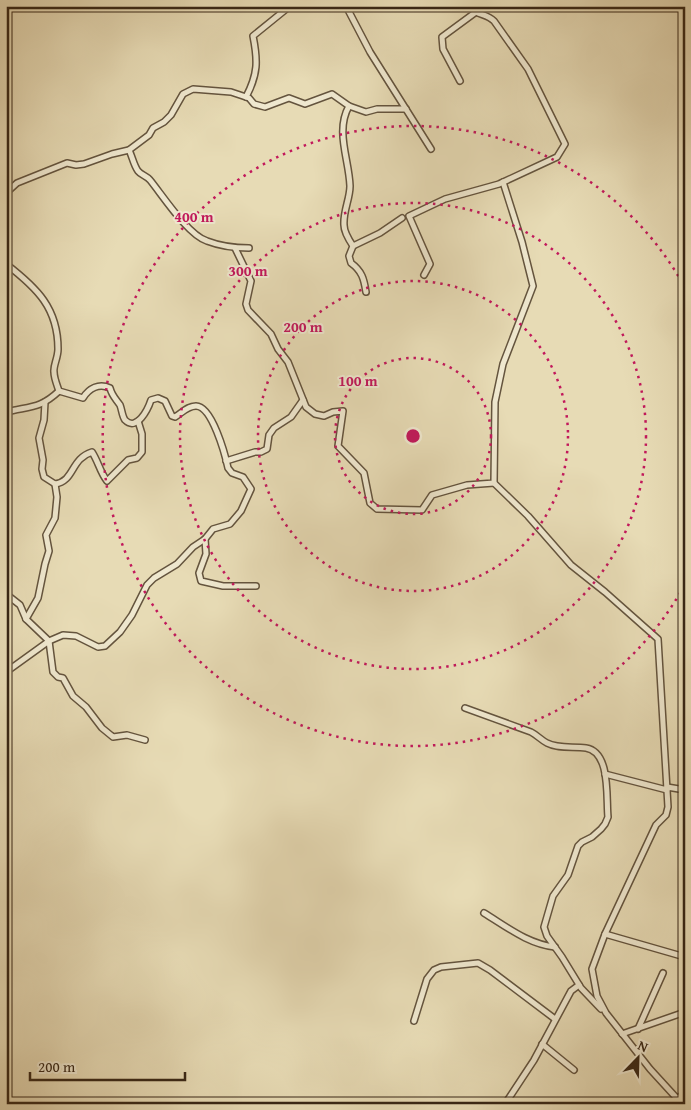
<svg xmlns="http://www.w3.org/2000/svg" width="691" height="1110" font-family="'Gentium Book Plus',serif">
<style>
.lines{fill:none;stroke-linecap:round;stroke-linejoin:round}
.street-casing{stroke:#64543e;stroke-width:8}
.street{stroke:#efe8cf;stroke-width:5}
.ring{fill:none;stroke:#c2185b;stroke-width:2.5;stroke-dasharray:2.5 5}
.centre{fill:#c2185b;stroke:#efe8cf;stroke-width:2.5}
.ring-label{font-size:15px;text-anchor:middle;font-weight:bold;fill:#c2185b;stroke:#efe8cf;stroke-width:4;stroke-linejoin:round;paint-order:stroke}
</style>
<rect width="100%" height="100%" fill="#e7dbb5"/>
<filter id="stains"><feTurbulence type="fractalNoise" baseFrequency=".004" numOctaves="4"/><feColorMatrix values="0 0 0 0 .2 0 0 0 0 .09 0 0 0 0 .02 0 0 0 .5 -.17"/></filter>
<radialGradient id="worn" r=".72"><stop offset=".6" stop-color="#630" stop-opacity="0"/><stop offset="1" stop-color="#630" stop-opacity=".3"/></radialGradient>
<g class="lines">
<g class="street-casing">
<g id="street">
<polyline points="346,6 370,52 431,149"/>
<polyline points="460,81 443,49 442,37 476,12"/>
<path d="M246,97c12,-23 12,-36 7,-61l37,-30"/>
<path d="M349,106c-14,25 0,53 1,80 0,13 -7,25 -6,39 0,7 5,15 9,21l-4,10 2,7c11,8 13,16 15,29"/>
<path d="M129,150c3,6 5,16 9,21 3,4 9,5 12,9 13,16 38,55 57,61 13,5 28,7 42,7"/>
<polyline points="6,193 17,183 67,163 76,165 84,164 112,154 129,150 149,135 153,128 164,122 171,115 183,94 193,89 231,92 249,98 254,104 265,107 289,98 305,104 332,94 349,106 366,112 377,109 406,109"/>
<polyline points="353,246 380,233 402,218"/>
<polyline points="235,248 251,281 246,304 248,310 271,334 278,349 288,362 306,407 315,414 324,416 333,412 343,411 338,446 364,473 370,503 377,509 422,510 432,495 467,485 494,483 495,402 503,364 533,286 522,242 503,182"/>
<path d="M6,264c31,24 52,44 52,85 0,9 -5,17 -4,23 0,6 3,13 5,19l24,7c6,-10 16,-15 27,-10 2,8 6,11 10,17 2,5 2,11 5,15 12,12 23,-11 26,-20l7,-2 7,3 7,15 3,1c7,-4 12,-11 21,-11 16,0 29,48 32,62l4,5 11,4 8,12 -10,22 -11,13 -17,5 -8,10 -12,8 -16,17 -23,14 -7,7 -15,30 -12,17 -15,14 -7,1 -22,-11 -13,-1 -14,6 -43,31"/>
<path d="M424,275l6,-11 -21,-48 36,-17 54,-15 58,-27 8,-13 -37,-75 -34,-48c-8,-8 -18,-5 -24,-15"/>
<path d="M45,402l-1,18 -5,18 4,22 -1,9 2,8 11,7c20,-3 15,-25 37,-32 6,9 8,20 15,29l21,-21 9,-2 5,-6v-18l-4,-13"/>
<path d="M6,412c24,-6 34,-3 53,-21"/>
<polyline points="226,461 255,452 261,452 267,449 269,435 274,428 291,417 303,400"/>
<polyline points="494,483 528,516 571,565 605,592 658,639 668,807 666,815 656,825 605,934 592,969 597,996 606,1013 650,1069 682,1104"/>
<polyline points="205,539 206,554 199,573 201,581 223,586 256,586"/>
<polyline points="6,594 20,605 26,619 49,641 53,672 58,677 63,678 73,696 86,707 102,728 113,737 127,735 145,740"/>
<polyline points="26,619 38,598 45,564 49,551 46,535 55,518 57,497 55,484"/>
<path d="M465,708l66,24c6,3 10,8 16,11 11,6 27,3 39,5 25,4 20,50 22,69l-3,7 -4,5 -9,8 -10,5 -4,4 -10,29 -15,21 -9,31 3,9 15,21 19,31 20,21"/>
<polyline points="605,774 667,790"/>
<polyline points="667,787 685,790"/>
<path d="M484,913c23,14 44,31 71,34"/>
<polyline points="605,934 685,957"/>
<polyline points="414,1021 427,979 434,970 441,967 478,963 490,970 555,1019"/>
<polyline points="638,1029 663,973"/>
<polyline points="622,1034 685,1012"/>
<polyline points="542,1044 574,1070"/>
<polyline points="507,1101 534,1060 571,991 579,985"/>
<polyline points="670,1104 685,1093"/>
</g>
</g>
<use href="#street" class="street"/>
</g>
<g class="ring">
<circle cx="413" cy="436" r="78"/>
<circle cx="413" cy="436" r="155"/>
<circle cx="413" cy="436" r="233"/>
<path d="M684 586A310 310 0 1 1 684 286"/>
</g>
<circle cx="413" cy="436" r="8" class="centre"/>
<g class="ring-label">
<text x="194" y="222">400 m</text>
<text x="248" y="276">300 m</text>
<text x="303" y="332">200 m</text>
<text x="358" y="386">100 m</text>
</g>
<rect width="691" height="1110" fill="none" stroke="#e7dbb5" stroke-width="25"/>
<rect x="8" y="8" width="676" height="1095" fill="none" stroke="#382716" stroke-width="2.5"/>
<rect x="12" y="12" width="666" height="1085" fill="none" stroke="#382716"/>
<g transform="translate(638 1058) rotate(23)" stroke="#efe8cf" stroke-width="4" paint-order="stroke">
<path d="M0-4L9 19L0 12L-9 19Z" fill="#382716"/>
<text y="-8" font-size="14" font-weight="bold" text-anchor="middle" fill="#382716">N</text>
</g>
<path d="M30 1072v8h155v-8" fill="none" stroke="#382716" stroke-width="2.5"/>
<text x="38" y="1072" font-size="15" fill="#382716" stroke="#efe8cf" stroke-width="4" paint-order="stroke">200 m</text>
<rect width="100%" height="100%" filter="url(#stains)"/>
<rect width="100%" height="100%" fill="url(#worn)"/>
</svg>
